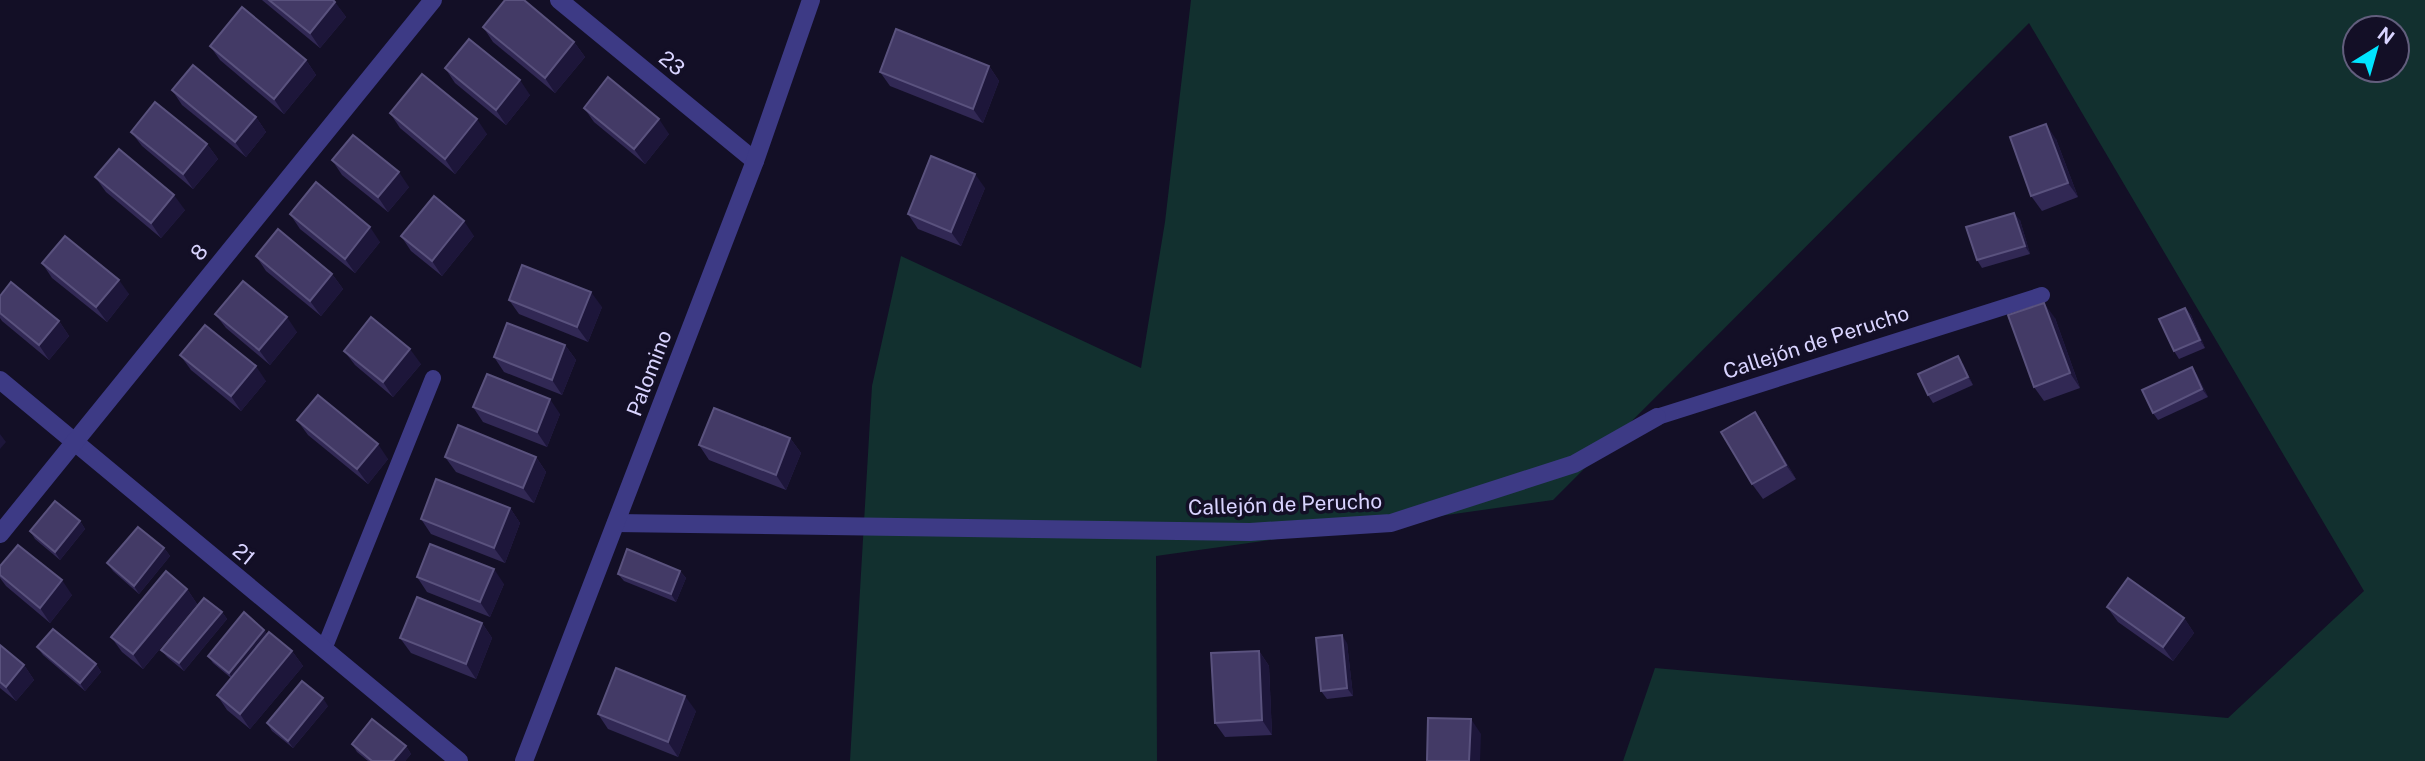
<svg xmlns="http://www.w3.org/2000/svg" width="2425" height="761" font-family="'Public Sans',sans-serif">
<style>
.green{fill:#12302f;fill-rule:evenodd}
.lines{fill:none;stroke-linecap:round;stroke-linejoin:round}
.service{stroke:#3d3a85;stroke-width:16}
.minor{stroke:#3d3a85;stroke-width:18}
.tertiary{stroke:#3d3a85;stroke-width:18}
.wall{fill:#312854}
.shaded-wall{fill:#1d163a}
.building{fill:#433a66;stroke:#5a527e;stroke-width:2}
.labels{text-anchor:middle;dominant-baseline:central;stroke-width:7;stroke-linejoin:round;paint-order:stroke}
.street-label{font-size:21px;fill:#d9d4ff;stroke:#130f26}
</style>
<rect width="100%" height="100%" fill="#130f26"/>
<path class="green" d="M1191,0h1234v761h-802l32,-93 573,50 136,-127 -335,-568 -476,477 -397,56 1,205h-307l22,-375 29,-130 240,112 24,-146zM2355,28h42v42h-42z"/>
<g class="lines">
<g class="service">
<polyline points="1657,417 2042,295"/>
<polyline points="324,649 433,378"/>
</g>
<g class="minor">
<polyline points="559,0 755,161"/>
<polyline points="0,380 459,761"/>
<polyline points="616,523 1250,532 1391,523 1574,464 1657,417"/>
</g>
<g class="tertiary">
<polyline points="0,534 433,0"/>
<polyline points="524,761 755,161 811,0"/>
</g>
</g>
<g class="wall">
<polygon points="262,0 333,0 346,17 320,48"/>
<polygon points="483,27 574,42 585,57 555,93 493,42"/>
<polygon points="210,46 306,60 316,75 284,114 220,60"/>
<polygon points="989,66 999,81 983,123 890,86 880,72"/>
<polygon points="445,68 530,95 506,125 455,83"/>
<polygon points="172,90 256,117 266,132 246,157 182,105"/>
<polygon points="584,108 669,134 645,164 594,122"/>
<polygon points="390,113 487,134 455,174 400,128"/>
<polygon points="131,132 207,144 218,159 193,189 142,146"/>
<polygon points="2056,139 2078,197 2042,211 2031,196"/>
<polygon points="332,160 409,187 388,212 342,175"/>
<polygon points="95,177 185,210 161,238 106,192"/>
<polygon points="985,188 961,246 918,229 908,214"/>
<polygon points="290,214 380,242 355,273 300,229"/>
<polygon points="2020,220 2030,254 1982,268 1977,260"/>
<polygon points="401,236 474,236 442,276 411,251"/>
<polygon points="256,256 332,274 343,289 321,316 266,271"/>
<polygon points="42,263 129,294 107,322 52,278"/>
<polygon points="0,296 59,321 69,336 49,360 2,321 0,318"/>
<polygon points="509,300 602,307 588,342 519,314"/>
<polygon points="2185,308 2191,315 2205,348 2179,359 2174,351"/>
<polygon points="215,314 297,332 270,365 226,328"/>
<polygon points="2055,318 2080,388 2044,401 2034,387"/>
<polygon points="565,345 576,360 562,395 504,372 494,357"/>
<polygon points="344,351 421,364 393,397 355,365"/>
<polygon points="180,355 266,381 241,411 191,370"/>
<polygon points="1963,364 1973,385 1933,403 1928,395"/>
<polygon points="2192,367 2197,375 2208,397 2158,420 2153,413"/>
<polygon points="473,407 560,414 547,447 483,422"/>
<polygon points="1755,412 1765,427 1796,479 1763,499 1752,484"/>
<polygon points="297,420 388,459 368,484 308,435"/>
<polygon points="790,438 801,453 786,490 709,460 699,445"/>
<polygon points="445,457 536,457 546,472 534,503 456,472"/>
<polygon points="510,508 520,523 505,563 431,534 421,519"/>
<polygon points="80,521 85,529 60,560 35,539 30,531"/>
<polygon points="164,548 170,556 139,594 113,571 107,563"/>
<polygon points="0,566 72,595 50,623 6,586 0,578"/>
<polygon points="680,571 686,578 676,602 624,581 618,574"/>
<polygon points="417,577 504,584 490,617 427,592"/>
<polygon points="187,589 197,604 143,669 122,652 111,637"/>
<polygon points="2107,607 2184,618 2194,633 2173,661 2118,622"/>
<polygon points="222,612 227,619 184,671 167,657 161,650"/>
<polygon points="482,623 492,638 476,679 411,653 400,638"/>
<polygon points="264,630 267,634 292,651 303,666 250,729 227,710 217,695 231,678 213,663 208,656"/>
<polygon points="1347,643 1353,696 1327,699 1321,691"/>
<polygon points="0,645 24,665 34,680 16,701 0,688"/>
<polygon points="37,647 96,664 101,672 85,691 43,655"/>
<polygon points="1259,651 1269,666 1272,735 1225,737 1215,723"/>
<polygon points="328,706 293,748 272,731 267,723"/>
<polygon points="696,711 678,757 608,729 598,714"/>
<polygon points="352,744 406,746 411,754 405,761 368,761 357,752"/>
</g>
<g class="shaded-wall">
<polygon points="335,2 346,17 320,48 310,33"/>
<polygon points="574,42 585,57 555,93 545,78"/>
<polygon points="306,60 316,75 284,114 274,99"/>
<polygon points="989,66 999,81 983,123 973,109"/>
<polygon points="520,80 530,95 506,125 496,110"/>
<polygon points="256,117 266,132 246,157 235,142"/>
<polygon points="477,119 487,134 455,174 445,159"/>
<polygon points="659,119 669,134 645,164 634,149"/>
<polygon points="2046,124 2056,139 2078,197 2068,183"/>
<polygon points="207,144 218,159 193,189 183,174"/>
<polygon points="399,172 409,187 388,212 378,197"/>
<polygon points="975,174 985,188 961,246 951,232"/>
<polygon points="174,195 185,210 161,238 151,223"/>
<polygon points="2014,213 2020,220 2030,254 2025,246"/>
<polygon points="464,221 474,236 442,276 432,261"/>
<polygon points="370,227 380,242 355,273 345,259"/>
<polygon points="332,274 343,289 321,316 310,301"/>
<polygon points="119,280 129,294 107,322 96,307"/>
<polygon points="591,292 602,307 588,342 577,327"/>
<polygon points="2044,303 2055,318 2080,388 2070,373"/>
<polygon points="2185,308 2191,315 2205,348 2200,340"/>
<polygon points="287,317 297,332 270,365 259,350"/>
<polygon points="59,321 69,336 49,360 39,345"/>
<polygon points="565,345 576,360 562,395 552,380"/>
<polygon points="410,349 421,364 393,397 383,382"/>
<polygon points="1958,356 1963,364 1973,385 1968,377"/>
<polygon points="256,366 266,381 241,411 231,396"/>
<polygon points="2192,367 2197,375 2208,397 2202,389"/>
<polygon points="550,399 560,414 547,447 537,432"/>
<polygon points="1755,412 1765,427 1796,479 1786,465"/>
<polygon points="0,434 6,442 0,449"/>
<polygon points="790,438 801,453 786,490 776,475"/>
<polygon points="378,444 388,459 368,484 357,469"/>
<polygon points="536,457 546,472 534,503 523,488"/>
<polygon points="510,508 520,523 505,563 494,548"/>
<polygon points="80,521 85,529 60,560 55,552"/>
<polygon points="164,548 170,556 139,594 134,586"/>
<polygon points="494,569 504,584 490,617 480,602"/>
<polygon points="680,571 686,578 676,602 671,594"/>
<polygon points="62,580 72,595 50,623 40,608"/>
<polygon points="187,589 197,604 143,669 133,654"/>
<polygon points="222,612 227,619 184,671 179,663"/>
<polygon points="2184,618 2194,633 2173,661 2163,647"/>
<polygon points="482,623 492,638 476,679 466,664"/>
<polygon points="264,630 270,638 234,681 229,673"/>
<polygon points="1342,635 1347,643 1353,696 1347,688"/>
<polygon points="292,651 303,666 250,729 240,714"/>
<polygon points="1259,651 1269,666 1272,735 1262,720"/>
<polygon points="96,664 101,672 85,691 80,683"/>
<polygon points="24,665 34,680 16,701 6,687"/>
<polygon points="685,696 696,711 678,757 668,742"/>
<polygon points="323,698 328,706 293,748 288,741"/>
<polygon points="1471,719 1481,734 1480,761 1469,761"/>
<polygon points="406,746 411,754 405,761 393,761"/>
</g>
<g class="building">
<polygon points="269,0 333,0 335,2 310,33"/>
<polygon points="505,0 524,0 574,42 545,78 483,27"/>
<polygon points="242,7 306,60 274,99 210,46"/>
<polygon points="896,29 989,66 973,109 880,72"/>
<polygon points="469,39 520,80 496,110 445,68"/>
<polygon points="193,65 256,117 235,142 172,90"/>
<polygon points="422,74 477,119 445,159 390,113"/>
<polygon points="608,77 659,119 634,149 584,108"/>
<polygon points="155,102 207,144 183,174 131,132"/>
<polygon points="2046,124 2068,183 2031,196 2010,137"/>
<polygon points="353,135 399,172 378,197 332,160"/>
<polygon points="119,149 174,195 151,223 95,177"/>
<polygon points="931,156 975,174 951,232 908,214"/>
<polygon points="316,182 370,227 345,259 290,214"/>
<polygon points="434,196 464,221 432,261 401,236"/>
<polygon points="2014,213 2025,246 1977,260 1966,227"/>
<polygon points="278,229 332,274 310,301 256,256"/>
<polygon points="65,236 119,280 96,307 42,263"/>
<polygon points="522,265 591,292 577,327 509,300"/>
<polygon points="243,281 287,317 259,350 215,314"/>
<polygon points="11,282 59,321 39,345 0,313 0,296"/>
<polygon points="2044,303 2070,373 2034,387 2008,315"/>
<polygon points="2185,308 2200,340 2174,351 2159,319"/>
<polygon points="371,317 410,349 383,382 344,351"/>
<polygon points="507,323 565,345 552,380 494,357"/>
<polygon points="205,325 256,366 231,396 180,355"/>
<polygon points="1958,356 1968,377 1928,395 1918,374"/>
<polygon points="2192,367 2202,389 2153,413 2142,390"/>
<polygon points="487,374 550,399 537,432 473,407"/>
<polygon points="318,395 378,444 357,469 297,420"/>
<polygon points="714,408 790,438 776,475 699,445"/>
<polygon points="1755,412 1786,465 1752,484 1721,432"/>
<polygon points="458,425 536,457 523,488 445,457"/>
<polygon points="436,479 510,508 494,548 421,519"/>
<polygon points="55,501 80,521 55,552 30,531"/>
<polygon points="138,527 164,548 134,586 107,563"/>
<polygon points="430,544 494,569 480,602 417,577"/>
<polygon points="18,545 62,580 40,608 0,575 0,566"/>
<polygon points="627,549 680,571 671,594 618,574"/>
<polygon points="166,571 187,589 133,654 111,637"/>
<polygon points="2128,578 2184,618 2163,647 2107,607"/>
<polygon points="417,597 482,623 466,664 400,638"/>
<polygon points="204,598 222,612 179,663 161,650"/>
<polygon points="244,612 264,630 229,673 208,656"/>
<polygon points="53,629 96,664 80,683 37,647"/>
<polygon points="269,632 292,651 240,714 217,695"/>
<polygon points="1342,635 1347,688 1321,691 1316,638"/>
<polygon points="0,645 24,665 6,687 0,682"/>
<polygon points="1259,651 1262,720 1215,723 1211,653"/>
<polygon points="616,668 685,696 668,742 598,714"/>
<polygon points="302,681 323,698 288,741 267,723"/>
<polygon points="1428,718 1471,719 1469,761 1427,761"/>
<polygon points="372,719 406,746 393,761 372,761 352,744"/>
</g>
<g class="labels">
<g class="street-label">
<text transform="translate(672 63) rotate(39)">23</text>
<text transform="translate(199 252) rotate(-51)">8</text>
<text transform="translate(1816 342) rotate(-18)">Callejón de Perucho</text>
<text transform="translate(649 373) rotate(-69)">Palomino</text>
<text transform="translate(1285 504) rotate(-2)">Callejón de Perucho</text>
<text transform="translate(244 554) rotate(39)">21</text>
</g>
</g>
<g transform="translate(2376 49) rotate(37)"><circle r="33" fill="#130f26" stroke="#625e7d" stroke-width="2"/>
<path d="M0-5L12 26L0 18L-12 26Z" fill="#00e5ff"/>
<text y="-10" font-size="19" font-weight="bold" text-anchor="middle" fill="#d9d4ff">N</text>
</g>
</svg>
